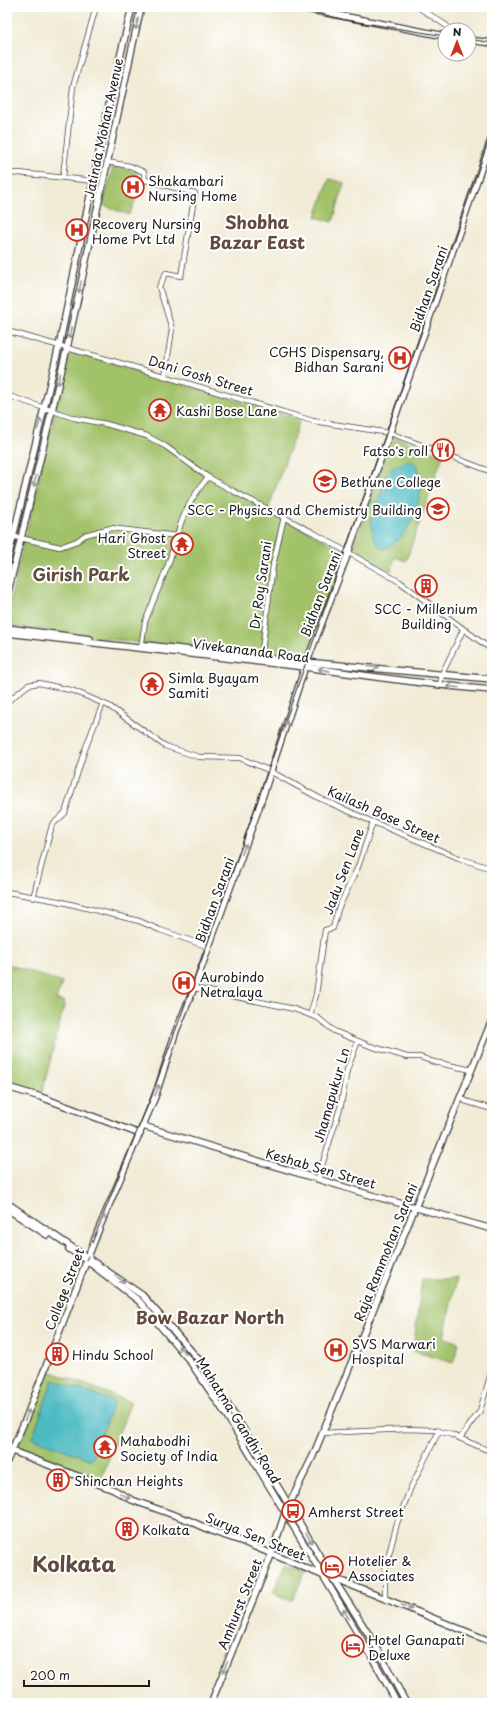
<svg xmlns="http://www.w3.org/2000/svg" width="499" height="1710" font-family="'Playpen Sans',sans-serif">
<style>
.green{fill:#a2c26a;stroke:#5f6f43}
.water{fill:#4bbac1;stroke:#346b6e}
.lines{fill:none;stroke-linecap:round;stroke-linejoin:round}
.minor-casing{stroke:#3c3b38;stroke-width:6}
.major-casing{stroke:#3c3b38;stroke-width:8}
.minor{stroke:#fff;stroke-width:4.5}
.major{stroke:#fff;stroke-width:5.5}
.tram{stroke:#1c1c1c;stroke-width:1}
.oneway{stroke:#999}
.labels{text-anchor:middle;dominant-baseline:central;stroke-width:4;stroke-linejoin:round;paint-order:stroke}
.street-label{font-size:13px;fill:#1c1c1c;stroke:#fff}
.poi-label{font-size:13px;fill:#1c1c1c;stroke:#fff;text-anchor:start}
.district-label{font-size:17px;font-weight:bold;fill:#624b3e;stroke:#fff}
.town-label{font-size:21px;font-weight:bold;fill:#624b3e;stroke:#fff}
</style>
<rect width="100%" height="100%" fill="#fff"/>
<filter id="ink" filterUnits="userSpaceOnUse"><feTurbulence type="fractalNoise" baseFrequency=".025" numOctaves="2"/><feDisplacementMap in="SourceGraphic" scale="8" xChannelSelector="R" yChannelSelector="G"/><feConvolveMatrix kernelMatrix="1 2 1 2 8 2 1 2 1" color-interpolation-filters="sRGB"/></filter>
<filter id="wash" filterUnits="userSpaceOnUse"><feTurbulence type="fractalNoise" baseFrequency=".012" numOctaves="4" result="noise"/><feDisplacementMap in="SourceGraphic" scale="16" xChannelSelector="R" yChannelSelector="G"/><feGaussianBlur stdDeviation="0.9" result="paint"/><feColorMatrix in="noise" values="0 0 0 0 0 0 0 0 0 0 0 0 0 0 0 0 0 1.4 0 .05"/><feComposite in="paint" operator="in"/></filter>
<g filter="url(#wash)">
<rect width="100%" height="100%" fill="#f1ebd5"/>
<g class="green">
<path d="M113,166c13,3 24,3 30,17l-14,32 -26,-10z"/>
<polygon points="329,179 344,183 333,222 316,217"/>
<polygon points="69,351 300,419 268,510 348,553 307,664 7,626 7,614"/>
<polygon points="392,436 443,455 406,561 395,557 391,571 352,550"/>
<polygon points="8,964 62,983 56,1000 65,1002 42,1093 7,1083"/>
<polygon points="422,1279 456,1279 444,1337 459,1343 453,1363 413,1351"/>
<polygon points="47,1370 131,1402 101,1479 17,1447"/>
<polygon points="285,1564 306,1571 292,1601 273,1593"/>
</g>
<g class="water">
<path d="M407,461h6c20,19 -2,84 -32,88l-8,-13 -2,-17 16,-44 7,-8z"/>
<polygon points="53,1380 114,1401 92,1460 32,1438"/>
</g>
</g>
<g filter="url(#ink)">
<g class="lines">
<g class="minor-casing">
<g id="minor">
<polyline points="418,7 447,26 449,30"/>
<polyline points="107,162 130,166 144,172 145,180 195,193 181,276 166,273 159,287 172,329 165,376"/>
<polyline points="7,174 19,173 94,181"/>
<polyline points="63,177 73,87 96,7"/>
<polyline points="7,331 127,365 313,421 390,433 492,472"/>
<polyline points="7,398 12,397 74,418 106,424 147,436 165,446 208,477 233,491 314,533 400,582 492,650"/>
<path d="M7,535l53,12 17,-6 8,-6 26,-7 66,8c6,-24 16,-40 31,-59"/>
<polyline points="141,648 145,622 168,565 177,536"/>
<polyline points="261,658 273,565 284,517"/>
<polyline points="440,685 442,674 463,630"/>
<polyline points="7,702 28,685 39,683 74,691 109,706 165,746 199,757 240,758 266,769 321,799 373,822 459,858 492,869"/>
<polyline points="7,892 58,901 139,921 160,930 209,947"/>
<polyline points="33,898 52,825 65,813 84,752 103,703"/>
<polyline points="194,988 294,1009 318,1018 334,1031 370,1046 407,1057 420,1057 434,1062 472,1070"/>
<polyline points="310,1015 316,995 325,930 333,928 338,909 358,867 373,822"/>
<polyline points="462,1097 465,1101 492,1109"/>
<polyline points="318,1178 341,1105 347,1070 358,1041"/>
<polyline points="322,1433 409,1429 436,1430 452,1435 492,1452"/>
<polyline points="460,1438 480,1411 492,1369"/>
<polyline points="385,1598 385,1570 397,1523 411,1487 439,1431"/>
</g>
</g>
<g class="major-casing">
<g id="major">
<polyline points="296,7 445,36"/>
<polyline points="469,40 492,43"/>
<polyline points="7,562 59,346 111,95 132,7"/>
<polyline points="7,596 67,348 141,7"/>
<polyline points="7,628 90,639"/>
<path d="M7,633l298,34c62,9 124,18 187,23"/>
<polyline points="146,645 261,658 492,679"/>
<polyline points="7,1087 41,1097 140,1134"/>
<polyline points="143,1126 367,1194 492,1229"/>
<polyline points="7,1203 142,1295 199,1360 245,1432 332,1577 376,1646 406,1703"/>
<polyline points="7,1209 47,1235"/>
<polyline points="69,1249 86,1260 139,1301 189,1360 227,1416 372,1657 397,1703"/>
<polyline points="7,1449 114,1490 132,1500 188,1520 217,1533 241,1541 322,1575"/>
<polyline points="7,1461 26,1418 100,1226 155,1097 176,1031 194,988 258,810 305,667 348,553 492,137"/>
<polyline points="331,1577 492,1642"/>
<polyline points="211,1703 272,1553 285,1513 313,1456 492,1020"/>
</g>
</g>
<use href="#minor" class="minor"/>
<use href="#major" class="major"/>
<g class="tram">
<polyline points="293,7 346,20 445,36"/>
<polyline points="469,39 492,43"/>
<polyline points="92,1243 154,1089 207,945 492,131"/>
<polyline points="86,1260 88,1256"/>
</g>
</g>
<defs><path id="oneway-shaft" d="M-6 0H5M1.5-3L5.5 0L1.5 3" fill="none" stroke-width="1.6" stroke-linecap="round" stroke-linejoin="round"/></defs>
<g class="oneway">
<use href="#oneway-shaft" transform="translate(137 24) rotate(103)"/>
<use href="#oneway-shaft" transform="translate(80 287) rotate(102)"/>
<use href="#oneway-shaft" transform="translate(70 333) rotate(103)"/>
<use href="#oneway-shaft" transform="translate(59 379) rotate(104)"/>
<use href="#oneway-shaft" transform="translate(39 424) rotate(-76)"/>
<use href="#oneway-shaft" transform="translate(35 481) rotate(103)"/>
<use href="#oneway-shaft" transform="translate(373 667) rotate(6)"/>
<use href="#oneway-shaft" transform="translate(324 670) rotate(-169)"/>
<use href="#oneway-shaft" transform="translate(453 687) rotate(-175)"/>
<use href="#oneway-shaft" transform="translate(285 726) rotate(-72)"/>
<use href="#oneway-shaft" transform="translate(244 849) rotate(-69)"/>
<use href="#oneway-shaft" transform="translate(157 1090) rotate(-70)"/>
<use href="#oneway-shaft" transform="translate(102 1220) rotate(-66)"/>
<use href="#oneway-shaft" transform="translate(120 1279) rotate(35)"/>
<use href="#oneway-shaft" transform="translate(182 1350) rotate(-133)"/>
<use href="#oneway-shaft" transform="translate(27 1415) rotate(-69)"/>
<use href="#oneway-shaft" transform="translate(125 1496) rotate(28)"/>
<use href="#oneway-shaft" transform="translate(309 1538) rotate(60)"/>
<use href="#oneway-shaft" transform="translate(407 1607) rotate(23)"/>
<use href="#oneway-shaft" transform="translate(346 1614) rotate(-122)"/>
<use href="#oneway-shaft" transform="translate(225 1667) rotate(113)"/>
</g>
</g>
<defs>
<g id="hospital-ring" transform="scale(1.15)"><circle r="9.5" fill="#fff" stroke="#c8321e" stroke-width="1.5"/><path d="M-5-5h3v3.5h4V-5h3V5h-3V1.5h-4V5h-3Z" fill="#c8321e"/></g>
<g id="temple-ring" transform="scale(1.15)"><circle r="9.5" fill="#fff" stroke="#c8321e" stroke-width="1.5"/><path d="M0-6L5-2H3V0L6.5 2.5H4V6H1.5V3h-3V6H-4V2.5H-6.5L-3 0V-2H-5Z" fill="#c8321e"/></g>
<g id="restaurant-ring" transform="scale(1.15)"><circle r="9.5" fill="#fff" stroke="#c8321e" stroke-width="1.5"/><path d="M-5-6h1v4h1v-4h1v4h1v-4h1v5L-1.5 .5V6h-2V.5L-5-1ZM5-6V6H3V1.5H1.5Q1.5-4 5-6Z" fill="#c8321e"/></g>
<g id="university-ring" transform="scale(1.15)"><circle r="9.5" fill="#fff" stroke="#c8321e" stroke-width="1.5"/><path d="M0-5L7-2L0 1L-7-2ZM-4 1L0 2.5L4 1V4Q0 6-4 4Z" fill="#c8321e"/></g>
<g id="building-ring" transform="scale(1.15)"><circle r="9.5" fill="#fff" stroke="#c8321e" stroke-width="1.5"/><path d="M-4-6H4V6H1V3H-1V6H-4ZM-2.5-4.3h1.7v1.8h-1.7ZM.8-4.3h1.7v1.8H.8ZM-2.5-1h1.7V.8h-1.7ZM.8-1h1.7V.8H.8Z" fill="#c8321e"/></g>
<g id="bus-ring" transform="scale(1.15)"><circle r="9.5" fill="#fff" stroke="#c8321e" stroke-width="1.5"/><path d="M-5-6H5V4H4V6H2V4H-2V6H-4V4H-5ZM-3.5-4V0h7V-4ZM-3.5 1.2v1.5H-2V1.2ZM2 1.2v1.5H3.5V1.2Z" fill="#c8321e"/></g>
<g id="hotel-ring" transform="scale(1.15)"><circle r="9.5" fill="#fff" stroke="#c8321e" stroke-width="1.5"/><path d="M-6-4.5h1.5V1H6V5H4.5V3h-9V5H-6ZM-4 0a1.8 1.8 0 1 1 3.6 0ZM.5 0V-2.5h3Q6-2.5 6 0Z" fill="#c8321e"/></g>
</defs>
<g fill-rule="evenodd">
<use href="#hospital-ring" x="133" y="187"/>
<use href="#hospital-ring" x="77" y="230"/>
<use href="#hospital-ring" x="400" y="358"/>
<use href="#temple-ring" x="160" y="410"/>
<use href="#restaurant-ring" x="443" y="450"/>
<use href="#university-ring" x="325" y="481"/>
<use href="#university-ring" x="438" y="509"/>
<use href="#temple-ring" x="182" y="544"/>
<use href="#building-ring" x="426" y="586"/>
<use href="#temple-ring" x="152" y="684"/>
<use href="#hospital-ring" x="184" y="983"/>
<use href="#hospital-ring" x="336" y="1350"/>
<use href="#building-ring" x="57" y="1354"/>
<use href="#temple-ring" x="105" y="1447"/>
<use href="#building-ring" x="58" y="1480"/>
<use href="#bus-ring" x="293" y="1511"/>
<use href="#building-ring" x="127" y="1529"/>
<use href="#hotel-ring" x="332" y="1567"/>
<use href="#hotel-ring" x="353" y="1646"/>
</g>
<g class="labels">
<g class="street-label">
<text transform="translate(103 128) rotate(-78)">Jatinda Mohan Avenue</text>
<text transform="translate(428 289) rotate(-71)">Bidhan Sarani</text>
<text transform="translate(201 375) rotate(17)">Dani Gosh Street</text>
<text transform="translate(260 585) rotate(-82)">Dr Roy Sarani</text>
<text transform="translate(320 594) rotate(-69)">Bidhan Sarani</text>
<text transform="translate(251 650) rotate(7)">Vivekananda Road</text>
<text transform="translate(384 814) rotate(24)">Kailash Bose Street</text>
<text transform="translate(343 871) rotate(-69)">Jadu Sen Lane</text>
<text transform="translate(214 900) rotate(-70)">Bidhan Sarani</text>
<text transform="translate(331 1095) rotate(-74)">Jhamapukur Ln</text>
<text transform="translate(321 1168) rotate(16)">Keshab Sen Street</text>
<text transform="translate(385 1252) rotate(-68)">Raja Rammohan Sarani</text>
<text transform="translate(64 1289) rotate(-69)">College Street</text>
<text transform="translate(239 1420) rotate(58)">Mahatma Gandhi Road</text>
<text transform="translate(256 1536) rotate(22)">Surya Sen Street</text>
<text transform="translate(239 1604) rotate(-68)">Amhurst Street</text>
</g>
<g class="poi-label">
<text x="148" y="180">Shakambari<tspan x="148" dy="15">Nursing Home</tspan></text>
<text x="92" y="223">Recovery Nursing<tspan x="92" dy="15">Home Pvt Ltd</tspan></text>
<text x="384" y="351" text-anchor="end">CGHS Dispensary,<tspan x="384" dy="15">Bidhan Sarani</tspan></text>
<text x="176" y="410">Kashi Bose Lane</text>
<text x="428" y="450" text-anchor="end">Fatso's roll</text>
<text x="340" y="481">Bethune College</text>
<text x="422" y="509" text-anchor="end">SCC - Physics and Chemistry Building</text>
<text x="166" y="537" text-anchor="end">Hari Ghost<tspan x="166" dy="15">Street</tspan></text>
<text x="426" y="608" text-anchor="middle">SCC - Millenium<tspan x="426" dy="15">Building</tspan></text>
<text x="168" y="677">Simla Byayam<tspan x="168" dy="15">Samiti</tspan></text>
<text x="200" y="976">Aurobindo<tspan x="200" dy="15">Netralaya</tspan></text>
<text x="352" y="1343">SVS Marwari<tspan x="352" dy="15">Hospital</tspan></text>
<text x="72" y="1354">Hindu School</text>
<text x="120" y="1440">Mahabodhi<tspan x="120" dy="15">Society of India</tspan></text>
<text x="74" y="1480">Shinchan Heights</text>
<text x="308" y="1511">Amherst Street</text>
<text x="142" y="1529">Kolkata</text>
<text x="348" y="1560">Hotelier &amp;<tspan x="348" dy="15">Associates</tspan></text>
<text x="368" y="1639">Hotel Ganapati<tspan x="368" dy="15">Deluxe</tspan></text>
</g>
<g class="district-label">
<text x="257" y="222">Shobha<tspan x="257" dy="20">Bazar East</tspan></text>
<text x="81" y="574">Girish Park</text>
<text x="210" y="1317">Bow Bazar North</text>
</g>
<g class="town-label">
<text x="74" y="1563">Kolkata</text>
</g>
</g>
<rect width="499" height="1710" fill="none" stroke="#fff" stroke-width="24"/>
<g transform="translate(457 42)"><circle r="19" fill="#ffffff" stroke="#a4a4a4"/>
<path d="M0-3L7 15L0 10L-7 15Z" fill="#c8321e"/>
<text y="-6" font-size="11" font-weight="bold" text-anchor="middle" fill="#1c1c1c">N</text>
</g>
<path d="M24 1680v6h125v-6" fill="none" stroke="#1c1c1c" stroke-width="2"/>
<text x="30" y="1680" font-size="12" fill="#1c1c1c" stroke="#ffffff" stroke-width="3" paint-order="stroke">200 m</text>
</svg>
